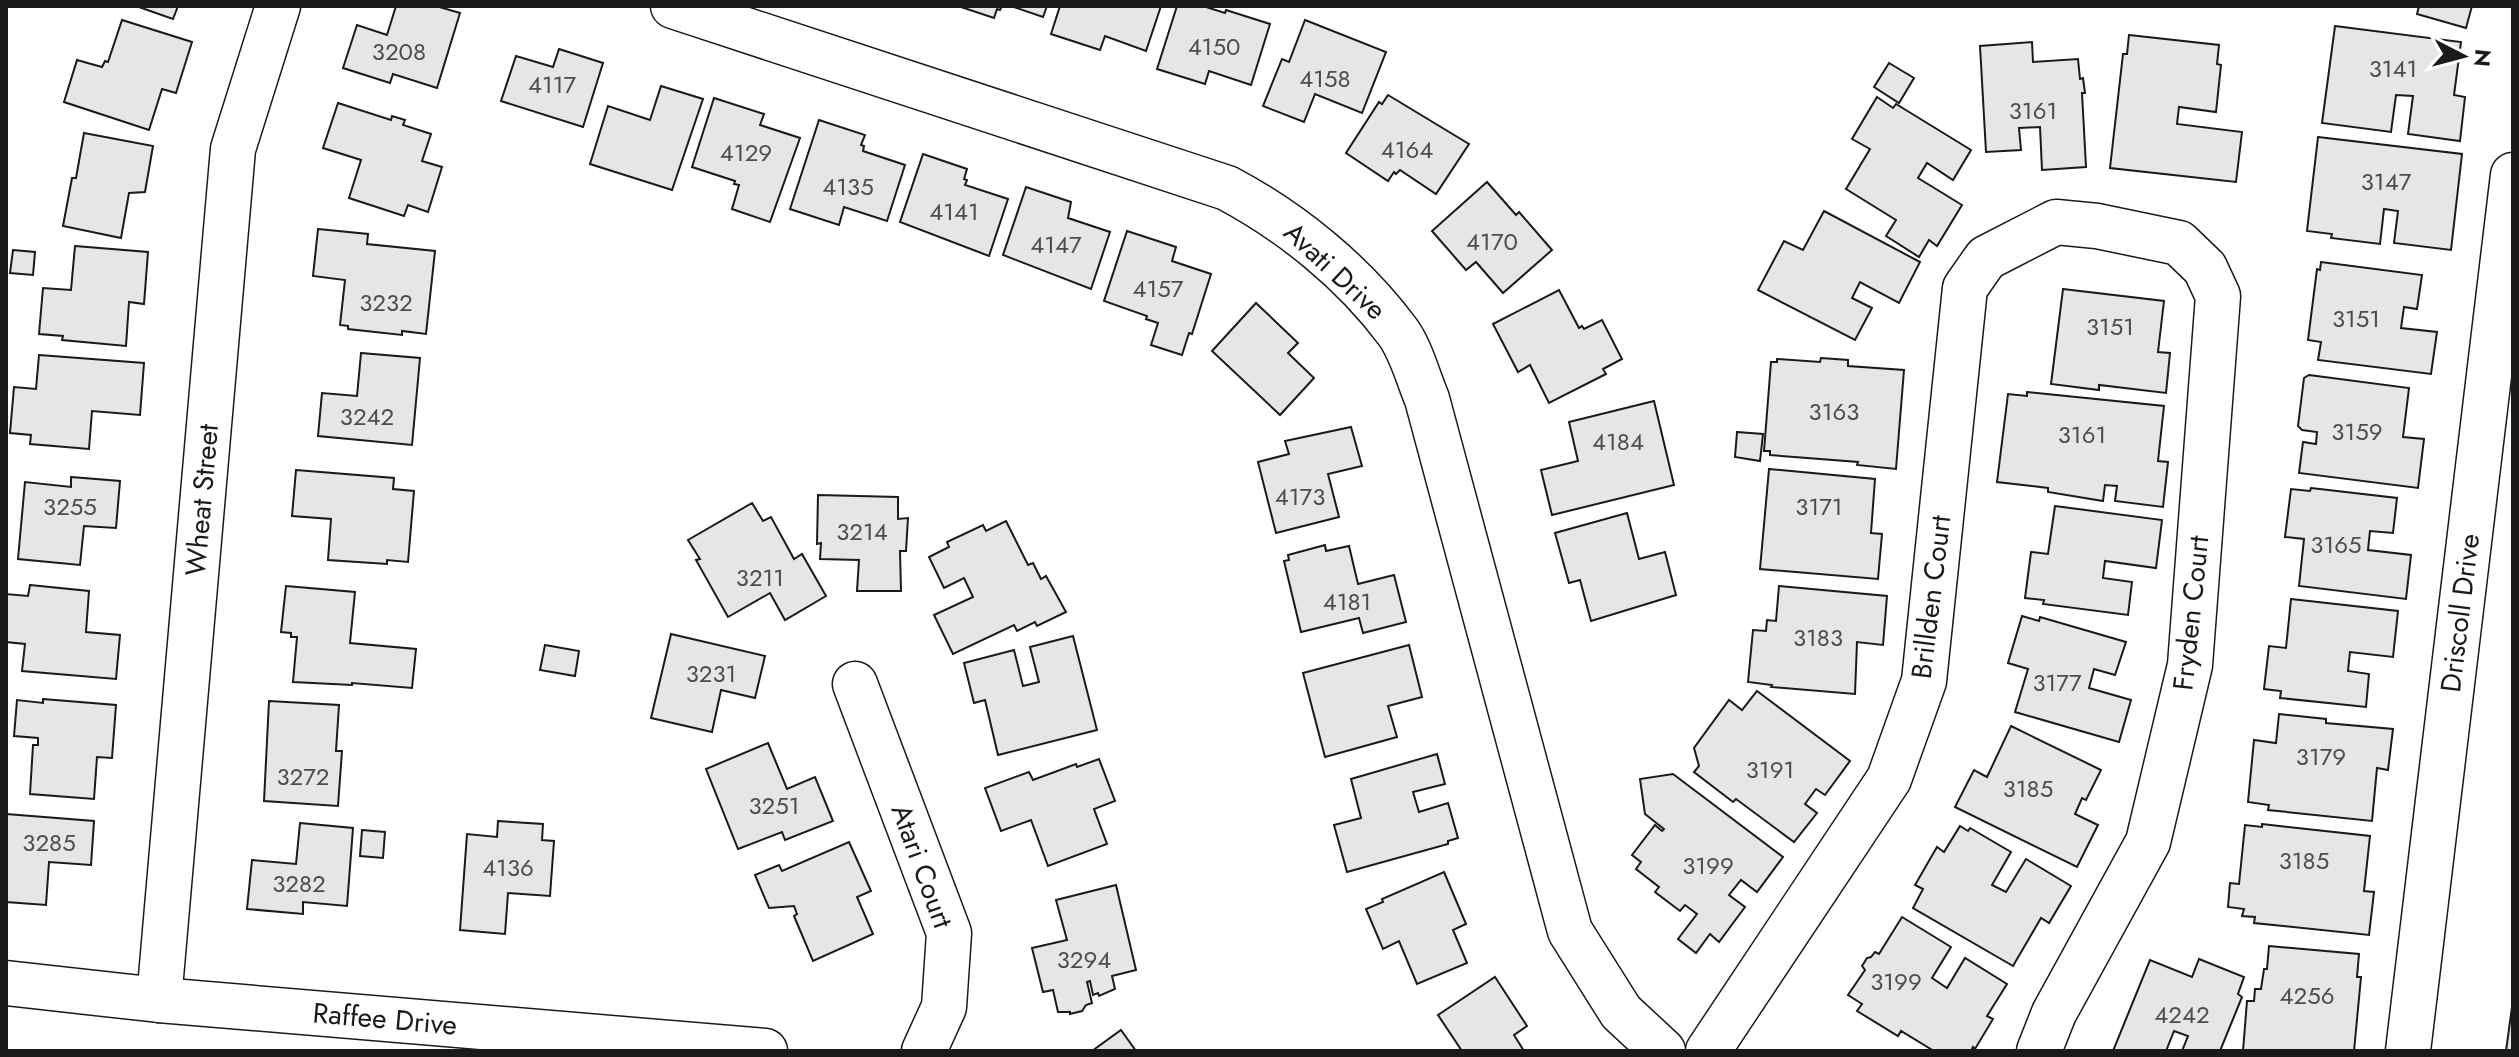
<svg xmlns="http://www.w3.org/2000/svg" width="2519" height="1057" font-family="Jost,sans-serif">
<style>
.building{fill:#e6e6e6;stroke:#1a1a1a;stroke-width:2}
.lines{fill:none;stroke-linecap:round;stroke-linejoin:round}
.minor-casing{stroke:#1a1a1a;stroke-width:47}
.minor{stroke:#fff;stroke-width:44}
.labels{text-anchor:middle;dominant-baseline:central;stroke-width:6;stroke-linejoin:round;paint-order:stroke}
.number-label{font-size:24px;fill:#4d4d4d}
.street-label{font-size:28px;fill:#1a1a1a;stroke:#fff}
</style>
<rect width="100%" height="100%" fill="#fff"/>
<g class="building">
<polygon points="136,6 178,6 173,19"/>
<polygon points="396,6 436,6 460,13 437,88 393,74 390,83 343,68 357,25 387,35"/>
<polygon points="958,6 1002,6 1000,10 997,9 994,18"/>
<polygon points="1011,6 1047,6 1043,17"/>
<polygon points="1060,6 1161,6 1146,51 1105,36 1100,50 1051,34"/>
<polygon points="1177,6 1203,6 1225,13 1226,10 1270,24 1251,85 1209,71 1205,84 1157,69"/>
<polygon points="2419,6 2472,6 2466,28 2417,14"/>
<polygon points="122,20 192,42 176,93 162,89 149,130 64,102 77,60 102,67 105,61 108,62"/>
<polygon points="1305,20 1386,52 1362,113 1315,94 1304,122 1263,106 1282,59 1289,62"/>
<polygon points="2335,26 2461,42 2454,95 2465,97 2460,141 2408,134 2413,96 2396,95 2391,132 2322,123"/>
<polygon points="2129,35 2219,45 2217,64 2221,65 2216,112 2179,107 2177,124 2242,132 2236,182 2110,168 2123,54 2127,54"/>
<polygon points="2032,42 2033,62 2078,59 2080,79 2083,78 2085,93 2082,93 2086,167 2042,170 2040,127 2019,128 2021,150 1986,152 1980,46"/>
<polygon points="559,49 603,63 583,127 501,101 516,56 553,67"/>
<polygon points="1889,63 1914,78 1899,103 1874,87"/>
<polygon points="661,86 703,99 672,190 590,164 608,106 650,120"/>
<polygon points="1388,95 1469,144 1436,194 1400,170 1396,174 1394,172 1388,181 1346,153 1379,102 1382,104"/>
<polygon points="1877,97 1893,108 1896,104 1971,150 1953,180 1927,163 1918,178 1962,205 1937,246 1929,240 1919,257 1886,236 1896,220 1846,189 1870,149 1852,139"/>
<polygon points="714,98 764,114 760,125 800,138 770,222 732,209 739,185 734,184 735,181 692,167"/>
<polygon points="338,103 391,120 392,116 405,120 403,125 431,134 422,161 442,167 428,212 408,205 404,216 349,198 361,160 323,148"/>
<polygon points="819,120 865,135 861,145 864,146 863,151 905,165 887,221 844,207 839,225 790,209"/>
<polygon points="84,133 153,146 145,192 129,193 121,238 63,226 72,178 76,178"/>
<polygon points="2318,137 2462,154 2451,250 2394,243 2398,211 2384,209 2380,244 2331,238 2332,234 2307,231"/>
<polygon points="923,154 967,169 964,179 967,180 965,185 1008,199 989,256 900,222"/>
<polygon points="1487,182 1516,215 1519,212 1552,250 1503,293 1476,262 1466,270 1432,231"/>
<polygon points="1026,187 1071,202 1068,218 1110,232 1091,289 1003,255"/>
<polygon points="1824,211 1920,262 1899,303 1860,282 1852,298 1872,308 1855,340 1758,290 1784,241 1803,250"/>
<polygon points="318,229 368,234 367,244 435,251 426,334 402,331 402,335 348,329 348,326 340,325 345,280 313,276"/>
<polygon points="1127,231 1176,247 1172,261 1211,274 1192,334 1189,333 1182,355 1151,345 1158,323 1146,319 1147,316 1104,301"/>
<polygon points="75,246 148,252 144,304 129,302 126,346 62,340 63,336 39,334 43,288 71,290"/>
<polygon points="13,250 35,252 33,275 10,273"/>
<polygon points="2321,262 2422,275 2417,309 2404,307 2401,328 2437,332 2431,374 2318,360 2321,342 2308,340 2317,269 2320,270"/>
<polygon points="2063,289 2164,301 2158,352 2170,353 2166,393 2099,385 2099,390 2051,384"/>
<polygon points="1559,290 1579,328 1582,326 1584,329 1602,320 1622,359 1603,369 1606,374 1549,403 1530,365 1518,372 1493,324"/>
<polygon points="1256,303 1298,343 1288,353 1314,378 1280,415 1212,351"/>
<polygon points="361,353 420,358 412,445 318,436 322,393 357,396"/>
<polygon points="39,355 144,363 140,415 92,411 89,449 30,444 31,435 10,433 14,387 36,389"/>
<polygon points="1821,358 1848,360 1848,366 1904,370 1896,469 1857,465 1858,462 1770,455 1770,451 1764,451 1771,362 1777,362 1777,359 1820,362"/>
<polygon points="2309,375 2409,388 2403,437 2424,439 2418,488 2299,473 2303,442 2316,444 2317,432 2302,430 2298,426 2304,378"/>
<polygon points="2027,392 2164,406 2158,461 2168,462 2163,507 2115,501 2117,486 2105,485 2103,501 2048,492 2048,488 1997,482 2008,394 2027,396"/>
<polygon points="1654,401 1674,485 1552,515 1541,470 1578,461 1569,422"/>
<polygon points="1351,427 1362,466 1328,474 1339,517 1276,533 1258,462 1289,454 1285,441"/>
<polygon points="1737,432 1763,434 1760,461 1735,457"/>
<polygon points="1769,469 1875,479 1871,533 1882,534 1878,579 1760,569"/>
<polygon points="296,470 394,478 393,489 414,491 408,562 387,560 387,564 328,560 331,519 292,516"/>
<polygon points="71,477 120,481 116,528 84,526 80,565 18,559 25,482 71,487"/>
<polygon points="2311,488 2397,498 2393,533 2370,531 2368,550 2411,555 2406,599 2299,586 2304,539 2285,537 2291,489 2310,491"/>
<polygon points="818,495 898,497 898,519 908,518 906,551 900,551 901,591 857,591 859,560 820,559 821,543 817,544"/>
<polygon points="752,503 763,521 771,517 794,559 802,554 826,596 785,620 770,593 728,617 696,560 700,559 688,540"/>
<polygon points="2055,506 2162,520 2156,568 2105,561 2103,578 2132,582 2128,615 2043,604 2044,600 2025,598 2031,552 2048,554"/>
<polygon points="1627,513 1639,559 1665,552 1676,595 1591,621 1580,580 1569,583 1555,533"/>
<polygon points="1006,521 1028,565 1033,563 1041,579 1046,576 1066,612 1037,626 1035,622 1017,631 1014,625 953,654 934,615 973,597 964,578 944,588 929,557 949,547 947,542 983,525 986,531"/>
<polygon points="1325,545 1326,551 1349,546 1358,584 1394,575 1406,622 1363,633 1359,618 1301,632 1284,561 1289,560 1288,555"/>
<polygon points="30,585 89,591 86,632 120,635 116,679 22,671 25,644 6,642 6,594 28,596"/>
<polygon points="286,586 355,592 350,643 416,649 412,688 352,683 352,685 293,682 297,637 291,637 291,633 281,632"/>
<polygon points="1779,586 1887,596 1883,645 1857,642 1855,694 1771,687 1772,685 1748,682 1753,630 1766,631 1767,620 1776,621"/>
<polygon points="2291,599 2398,611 2393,657 2350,652 2348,671 2369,674 2366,707 2280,698 2281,691 2264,689 2269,646 2286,648"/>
<polygon points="2022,616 2039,621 2040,617 2126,642 2115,675 2094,669 2089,688 2131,700 2119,742 2015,712 2028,669 2008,663"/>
<polygon points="671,634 765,656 755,698 721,690 712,732 651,718"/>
<polygon points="1073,636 1097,730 998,755 985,700 974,703 964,663 1014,650 1023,686 1039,682 1030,647"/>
<polygon points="545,645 579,651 575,676 540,670"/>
<polygon points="1409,645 1422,697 1388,706 1397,737 1325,757 1303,673"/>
<polygon points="1757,691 1850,761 1825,795 1816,789 1805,804 1817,813 1794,842 1736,799 1733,802 1694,772 1699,766 1694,748 1729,700 1742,710"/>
<polygon points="43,699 116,705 112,758 97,757 94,799 30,794 33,745 38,745 38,738 14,736 17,700 43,703"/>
<polygon points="269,701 339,705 336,751 342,751 338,806 264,801"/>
<polygon points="2279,714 2326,719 2326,723 2393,729 2388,770 2377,768 2372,821 2268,810 2269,805 2248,802 2254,740 2276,743"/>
<polygon points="2011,726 2101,770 2086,800 2082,798 2075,814 2098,825 2077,867 1955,807 1974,770 1987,777"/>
<polygon points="768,743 787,789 815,777 833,821 785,840 782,832 738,849 706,769"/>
<polygon points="1437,754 1445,784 1413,792 1419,812 1448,803 1458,838 1448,841 1448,844 1347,872 1334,825 1361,818 1351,779"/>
<polygon points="1099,759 1115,801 1094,809 1107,844 1048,866 1031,820 1001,831 985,788 1029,772 1033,780 1076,764 1077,767"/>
<polygon points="1673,774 1783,857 1757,892 1741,880 1729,895 1745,907 1719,942 1710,934 1696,953 1678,939 1697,914 1685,905 1680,911 1655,892 1659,887 1636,869 1641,862 1632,855 1655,825 1662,831 1664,829 1645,814 1640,779"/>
<polygon points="6,814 94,821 91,865 49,862 46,905 6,902"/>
<polygon points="498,821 543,824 542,840 554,841 550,896 508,893 505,934 460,930 467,834 497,837"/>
<polygon points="300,823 353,828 347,906 303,902 303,914 247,909 252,860 296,864"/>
<polygon points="2262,824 2370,836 2364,891 2374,892 2369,935 2254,923 2255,917 2242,916 2244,909 2228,907 2230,883 2239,884 2245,825 2262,827"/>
<polygon points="1960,826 1968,831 1970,828 2011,852 1992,885 2006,892 2026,859 2071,886 2049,923 2041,918 2013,966 1913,908 1923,889 1915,885 1937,847 1944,852"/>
<polygon points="362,830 385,832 383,858 360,856"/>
<polygon points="849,842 871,891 857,897 873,934 813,961 794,916 797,914 794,906 769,908 755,875 779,865 782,871"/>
<polygon points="1444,872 1466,924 1453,930 1467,963 1417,984 1399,941 1383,949 1366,909 1383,902 1382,899"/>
<polygon points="1116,885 1136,970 1112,976 1115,989 1099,996 1098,993 1093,995 1090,981 1087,982 1092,1003 1086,1005 1082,1011 1070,1014 1070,1012 1058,1012 1053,990 1043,992 1032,948 1067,940 1056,900"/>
<polygon points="1902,917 1951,947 1932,978 1947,988 1965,958 2007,984 1987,1016 1993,1019 1975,1049 1973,1047 1971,1051 1934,1051 1901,1031 1898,1036 1857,1011 1862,1004 1848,995 1865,970 1862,966 1867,958 1871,957 1875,952 1879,954"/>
<polygon points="2269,946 2359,954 2357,977 2361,977 2354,1051 2243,1051 2247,1001 2254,1001 2255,989 2261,989 2264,969 2267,969"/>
<polygon points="2199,959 2244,977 2238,994 2242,997 2220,1051 2182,1051 2188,1036 2174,1031 2166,1051 2113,1051 2150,960 2192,977"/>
<polygon points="1495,977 1527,1026 1514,1035 1524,1051 1462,1051 1438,1015"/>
<polygon points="2512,1007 2513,1051 2506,1051"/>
<polygon points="1121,1030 1136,1051 1092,1051"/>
</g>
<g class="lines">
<g class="minor-casing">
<g id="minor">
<path d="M673,6l554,182c64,34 126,84 170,143 14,18 21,47 30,68l143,532 51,81 42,39"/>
<polyline points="855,684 949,933 944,1007 924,1051"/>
<polyline points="6,983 159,1000 765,1051"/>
<polyline points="159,1000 233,149 278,6"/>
<polyline points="1708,1051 1889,779 1924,681 1965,288 1986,258 2056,222 2097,226 2179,243 2205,268 2218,296 2190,665 2148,842 2054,1013 2039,1051"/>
<polyline points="2408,1051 2513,175"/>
</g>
</g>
<use href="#minor" class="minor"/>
</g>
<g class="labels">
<g class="number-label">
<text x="1214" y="46">4150</text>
<text x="399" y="51">3208</text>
<text x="2393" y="68">3141</text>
<text x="1325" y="78">4158</text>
<text x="552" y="84">4117</text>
<text x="2033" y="110">3161</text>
<text x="1407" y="149">4164</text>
<text x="746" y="152">4129</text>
<text x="2386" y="181">3147</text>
<text x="848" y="186">4135</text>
<text x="954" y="211">4141</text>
<text x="1492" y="241">4170</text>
<text x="1056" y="244">4147</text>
<text x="1158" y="288">4157</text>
<text x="386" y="302">3232</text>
<text x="2356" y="318">3151</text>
<text x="2110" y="326">3151</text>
<text x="1834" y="411">3163</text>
<text x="367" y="416">3242</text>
<text x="2357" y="431">3159</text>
<text x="2082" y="434">3161</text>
<text x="1618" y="441">4184</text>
<text x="1300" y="496">4173</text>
<text x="70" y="506">3255</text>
<text x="1819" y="506">3171</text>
<text x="862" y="531">3214</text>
<text x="2336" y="544">3165</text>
<text x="760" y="577">3211</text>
<text x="1347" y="601">4181</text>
<text x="1818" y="637">3183</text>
<text x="711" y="673">3231</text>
<text x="2057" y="682">3177</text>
<text x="2321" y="756">3179</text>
<text x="1770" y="769">3191</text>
<text x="303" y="776">3272</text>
<text x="2028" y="788">3185</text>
<text x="774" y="805">3251</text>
<text x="49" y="842">3285</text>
<text x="2304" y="860">3185</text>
<text x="1708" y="865">3199</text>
<text x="508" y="867">4136</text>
<text x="299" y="883">3282</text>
<text x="1084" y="959">3294</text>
<text x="1896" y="981">3199</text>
<text x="2307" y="995">4256</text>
<text x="2182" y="1014">4242</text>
</g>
<g class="street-label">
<text transform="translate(1335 271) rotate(43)">Avati Drive</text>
<text transform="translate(202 500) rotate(-85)">Wheat Street</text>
<text transform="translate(1931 597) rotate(-83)">Brillden Court</text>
<text transform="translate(2191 613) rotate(-84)">Fryden Court</text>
<text transform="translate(2460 613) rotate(-83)">Driscoll Drive</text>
<text transform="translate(922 866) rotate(70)">Atari Court</text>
<text transform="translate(385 1019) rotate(5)">Raffee Drive</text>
</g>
</g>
<rect width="2519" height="1057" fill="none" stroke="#1a1a1a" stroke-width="16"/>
<g transform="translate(2463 56) rotate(96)" stroke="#ffffff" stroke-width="6" paint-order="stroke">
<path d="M0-6L14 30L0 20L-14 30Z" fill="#1a1a1a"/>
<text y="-12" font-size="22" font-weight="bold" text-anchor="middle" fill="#1a1a1a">N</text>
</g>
</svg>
